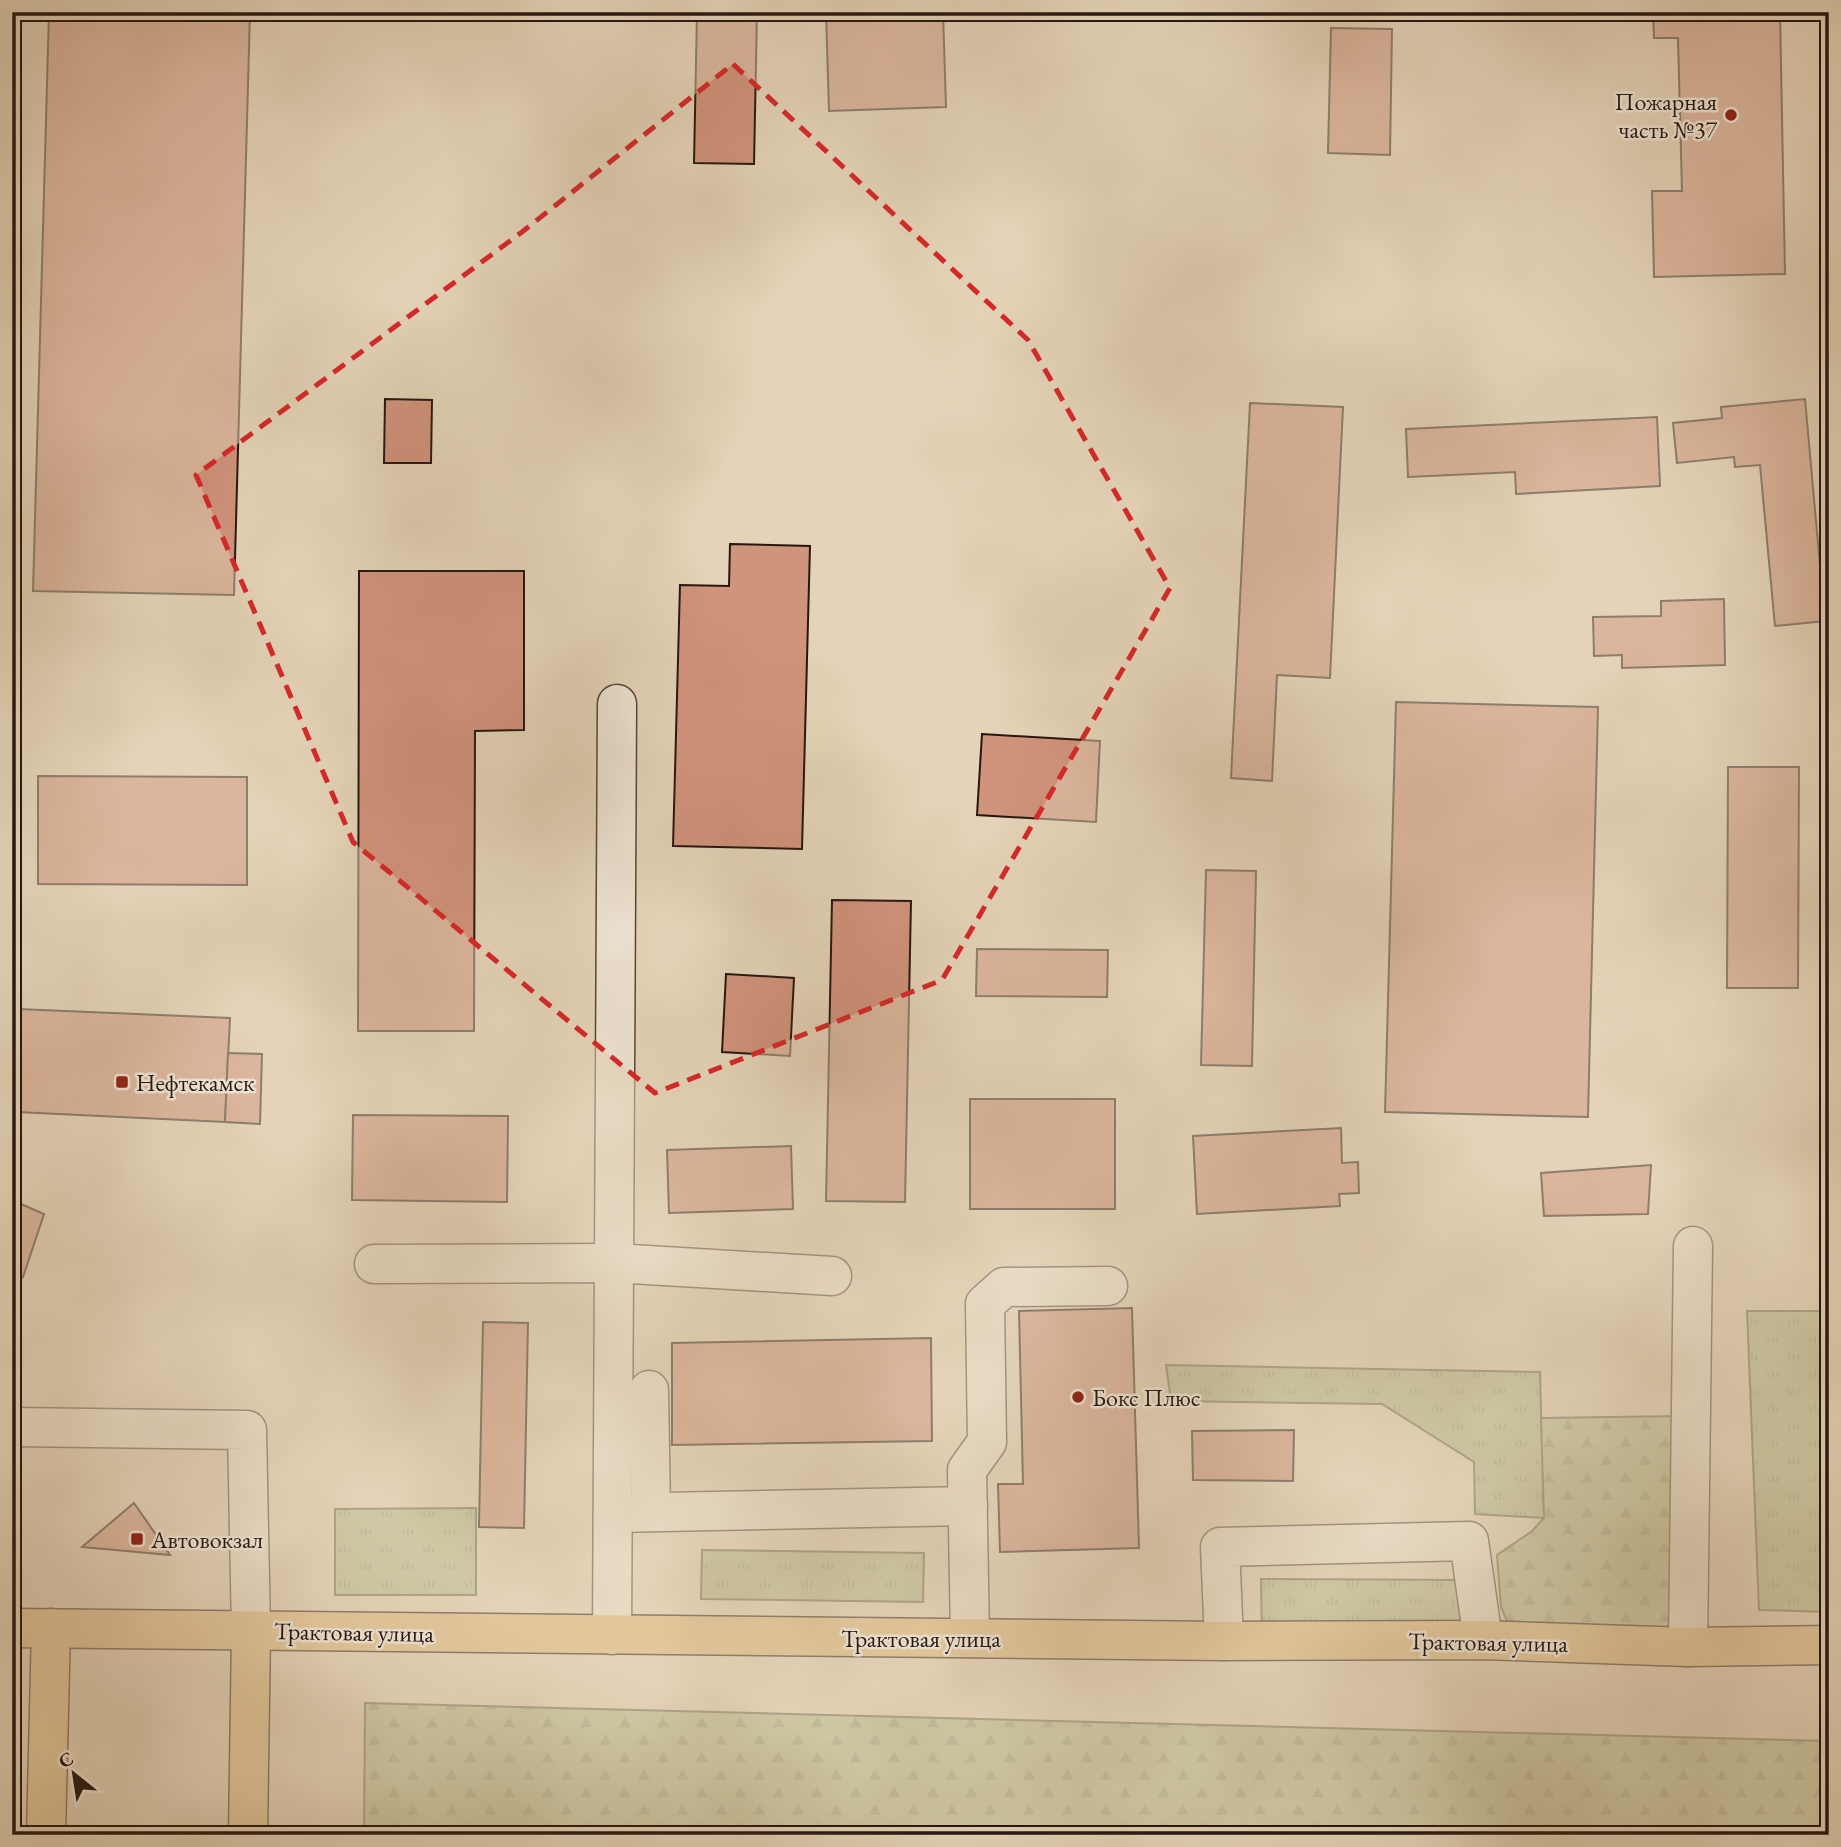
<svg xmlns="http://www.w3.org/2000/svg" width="1841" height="1847" font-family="'EB Garamond',serif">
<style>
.grass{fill:url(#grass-tufts);stroke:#6d6a50;stroke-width:2}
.forest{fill:url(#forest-firs);stroke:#6d6a50;stroke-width:2}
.building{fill:#d0937c;stroke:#251711;stroke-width:2}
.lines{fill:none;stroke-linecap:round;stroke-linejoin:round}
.minor-casing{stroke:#55463b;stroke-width:41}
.major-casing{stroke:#251711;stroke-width:41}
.minor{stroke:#ede2d1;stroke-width:38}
.major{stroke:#e2ba7c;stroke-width:38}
.marked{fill:none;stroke:#d62828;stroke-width:5;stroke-dasharray:14 9;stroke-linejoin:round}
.poi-dot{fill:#8f2418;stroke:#ede2d1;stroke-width:2.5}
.labels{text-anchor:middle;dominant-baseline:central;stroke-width:5;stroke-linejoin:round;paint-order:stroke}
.poi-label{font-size:24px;fill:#251711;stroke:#ede2d1;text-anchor:start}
.street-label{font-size:24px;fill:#251711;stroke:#ede2d1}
</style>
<defs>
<pattern id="grass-tufts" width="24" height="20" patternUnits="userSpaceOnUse" patternTransform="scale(1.75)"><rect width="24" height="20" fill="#b5bc8e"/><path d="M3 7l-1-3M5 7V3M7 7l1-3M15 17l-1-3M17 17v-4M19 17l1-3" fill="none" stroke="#9ca179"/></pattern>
<pattern id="forest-firs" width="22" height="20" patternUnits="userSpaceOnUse" patternTransform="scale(1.75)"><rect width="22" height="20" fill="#b5bc8e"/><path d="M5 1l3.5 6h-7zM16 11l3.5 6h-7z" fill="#9ca179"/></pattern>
</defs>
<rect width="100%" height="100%" fill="#e4d3b8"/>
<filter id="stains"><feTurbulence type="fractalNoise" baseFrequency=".00286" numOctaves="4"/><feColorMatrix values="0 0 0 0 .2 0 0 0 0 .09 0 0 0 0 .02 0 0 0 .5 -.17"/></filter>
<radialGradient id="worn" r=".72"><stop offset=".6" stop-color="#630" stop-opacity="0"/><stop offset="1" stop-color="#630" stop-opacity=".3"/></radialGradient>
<g class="grass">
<polygon points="1747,1311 1829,1311 1829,1612 1759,1610"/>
<polygon points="1166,1365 1540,1372 1544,1518 1475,1514 1474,1462 1382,1404 1171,1401"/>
<polygon points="21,1492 17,1593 12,1598 12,1493"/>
<polygon points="476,1508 476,1595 335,1595 335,1509"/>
<polygon points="702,1550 924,1553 923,1602 701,1599"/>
<polygon points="1261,1579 1468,1580 1470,1645 1262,1645"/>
</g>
<g class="forest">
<polygon points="1681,1416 1684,1608 1655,1654 1521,1654 1501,1607 1497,1555 1532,1531 1544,1518 1541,1418"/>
<polygon points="365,1703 1829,1741 1829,1835 364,1835"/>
</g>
<g class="building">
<polygon points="49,12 250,12 234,595 33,591"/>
<polygon points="697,12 757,12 754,164 694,163"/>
<polygon points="826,12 943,12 946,107 829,111"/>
<polygon points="1653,12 1780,12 1785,274 1654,277 1652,191 1682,191 1678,38 1654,38"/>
<polygon points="1331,28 1392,29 1390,155 1328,153"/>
<polygon points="385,399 432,400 431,463 384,463"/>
<polygon points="1805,399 1825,621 1775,626 1760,465 1735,467 1734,457 1677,463 1673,423 1722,418 1721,407"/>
<polygon points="1250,403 1343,407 1330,678 1277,675 1272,781 1231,778"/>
<polygon points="1657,417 1660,486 1516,494 1515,472 1408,477 1406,429"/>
<polygon points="730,544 810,546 802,849 673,846 680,585 729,586"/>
<polygon points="359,571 524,571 524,730 475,731 474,1031 358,1031"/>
<polygon points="1724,599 1725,665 1622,668 1622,655 1594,656 1593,617 1661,616 1661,601"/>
<polygon points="1396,702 1598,707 1588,1117 1385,1112"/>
<polygon points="982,734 1100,741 1096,822 977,815"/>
<polygon points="1728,767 1799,767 1798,988 1727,988"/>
<polygon points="38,776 247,777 247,885 38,884"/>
<polygon points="1206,870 1256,871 1252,1066 1201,1065"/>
<polygon points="832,900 911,901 905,1202 826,1201"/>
<polygon points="12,939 20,939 18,1009 12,1008"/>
<polygon points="977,949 1108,950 1107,997 976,996"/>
<polygon points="726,974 794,978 790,1056 722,1052"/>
<polygon points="18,1009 230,1018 225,1122 17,1112"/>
<polygon points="228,1053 262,1054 260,1124 225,1122"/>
<rect x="970" y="1099" width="145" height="110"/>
<polygon points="353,1115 508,1116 507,1202 352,1200"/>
<polygon points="1341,1128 1342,1163 1358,1162 1359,1193 1339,1194 1340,1206 1197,1214 1193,1136"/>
<polygon points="791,1146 793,1209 669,1213 667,1150"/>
<polygon points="1651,1165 1648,1214 1544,1216 1541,1173"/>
<polygon points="21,1204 44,1214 23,1277 12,1286 12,1227"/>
<polygon points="1132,1308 1139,1548 1000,1552 998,1484 1023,1484 1019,1311"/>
<polygon points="483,1322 528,1323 524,1528 479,1527"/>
<polygon points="931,1338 932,1441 672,1445 672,1343"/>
<polygon points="1294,1430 1293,1481 1193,1480 1192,1431"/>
<polygon points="134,1503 170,1555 82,1547"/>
</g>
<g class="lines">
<g class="minor-casing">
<g id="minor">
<polyline points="374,1264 614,1263 832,1276"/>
<polyline points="649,1390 651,1512"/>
<polyline points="12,1427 247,1430 251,1631"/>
<polyline points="613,1513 968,1506"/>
<polyline points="612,1635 617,704"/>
<polyline points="970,1638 967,1470 987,1442 985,1304 1004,1287 1108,1286"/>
<polyline points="1224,1641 1220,1547 1469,1541 1483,1640"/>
<polyline points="1688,1647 1693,1246"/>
</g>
</g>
<g class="major-casing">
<g id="major">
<polyline points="12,1628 1224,1641 1483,1640 1688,1647 1829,1645"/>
<polyline points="46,1835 51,1628"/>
<polyline points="248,1835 251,1631"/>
</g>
</g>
<use href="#minor" class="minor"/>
<use href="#major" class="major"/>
</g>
<path d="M0 0H1841V1847H0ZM733,64l295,276 142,248 -228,392 -287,113 -302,-251 -157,-367 326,-243z" fill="#e4d3b8" fill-opacity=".55" fill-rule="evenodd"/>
<path class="marked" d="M733,64l295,276 142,248 -228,392 -287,113 -302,-251 -157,-367 326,-243z"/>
<g class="poi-dot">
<circle cx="1731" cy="115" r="7"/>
<rect x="115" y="1075" width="14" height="14" rx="3.5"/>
<circle cx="1078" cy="1397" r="7"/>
<rect x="130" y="1532" width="14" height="14" rx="3.5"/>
</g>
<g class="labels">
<g class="poi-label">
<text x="1717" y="101" text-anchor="end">Пожарная<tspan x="1717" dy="28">часть №37</tspan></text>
<text x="136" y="1082">Нефтекамск</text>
<text x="1092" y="1397">Бокс Плюс</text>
<text x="151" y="1539">Автовокзал</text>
</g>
<g class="street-label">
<text transform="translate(354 1632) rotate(1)">Трактовая улица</text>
<text x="921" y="1638">Трактовая улица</text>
<text transform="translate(1488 1642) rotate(1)">Трактовая улица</text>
</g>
</g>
<rect width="1841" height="1847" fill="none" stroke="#e4d3b8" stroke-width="42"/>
<rect x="14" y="14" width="1813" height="1819" fill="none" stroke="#251711" stroke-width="3.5"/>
<rect x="21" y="21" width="1799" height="1805" fill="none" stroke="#251711" stroke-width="2"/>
<g transform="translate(74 1774) rotate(330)" stroke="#ede2d1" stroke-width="5" paint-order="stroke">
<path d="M0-5L12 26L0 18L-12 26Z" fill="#251711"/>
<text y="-10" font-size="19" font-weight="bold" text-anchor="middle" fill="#251711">С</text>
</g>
<rect width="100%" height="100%" filter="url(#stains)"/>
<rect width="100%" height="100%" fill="url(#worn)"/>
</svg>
